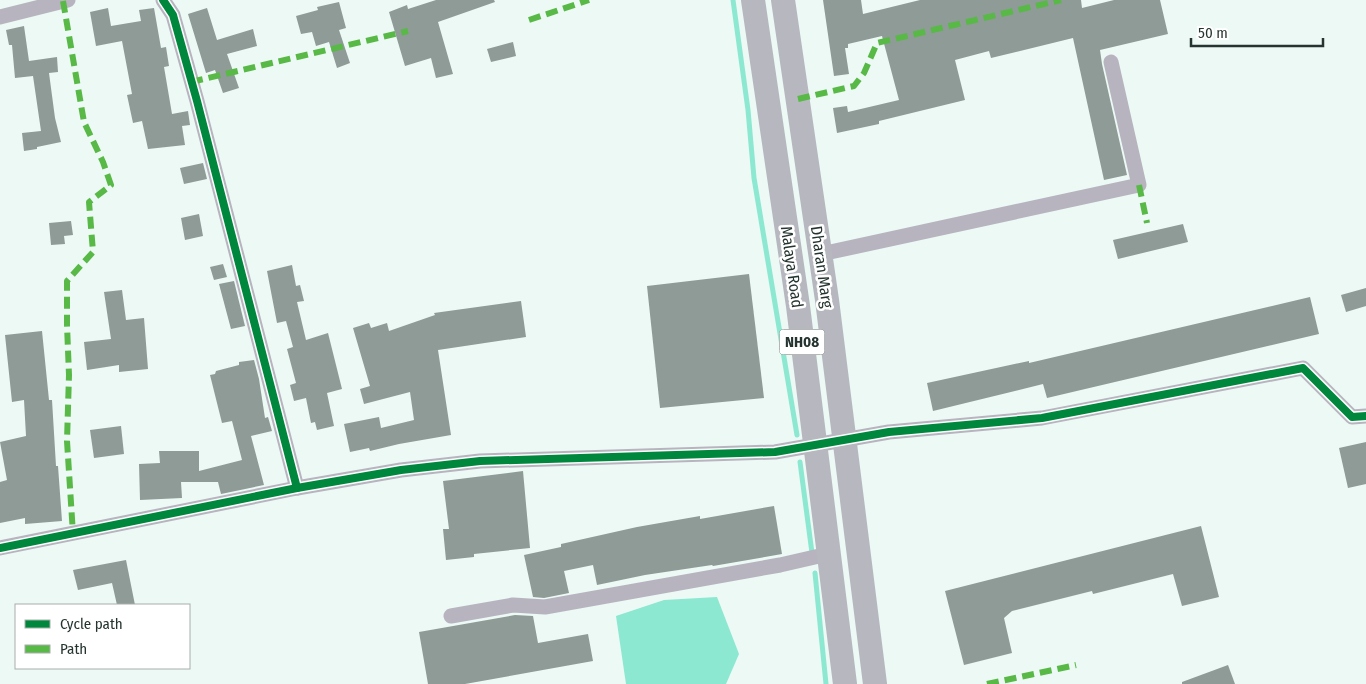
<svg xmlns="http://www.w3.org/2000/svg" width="1366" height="684" font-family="'Fira Sans Condensed',sans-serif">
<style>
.water{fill:#8ce8d0}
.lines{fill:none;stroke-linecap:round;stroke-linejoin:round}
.stream{stroke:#8ce8d0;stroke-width:5}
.building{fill:#8e9b97}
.minor{stroke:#b7b4bf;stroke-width:15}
.primary{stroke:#b6b7bf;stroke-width:24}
.quiet{stroke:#58b947;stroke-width:6;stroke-dasharray:12 6;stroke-linecap:butt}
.cycleway-casing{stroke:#fff;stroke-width:11}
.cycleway{stroke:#00873e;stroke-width:8}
.labels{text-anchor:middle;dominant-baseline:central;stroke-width:5;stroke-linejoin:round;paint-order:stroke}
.shield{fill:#fff;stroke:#66716e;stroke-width:1}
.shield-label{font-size:15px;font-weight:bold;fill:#253430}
.street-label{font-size:16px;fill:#253430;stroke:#fff}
</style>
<rect width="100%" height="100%" fill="#ecf9f5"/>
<polygon class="water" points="717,597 739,654 726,684 626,684 616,616 664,600"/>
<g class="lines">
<g class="stream">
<polyline points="733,0 748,110 754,178 797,435"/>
<polyline points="800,462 812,553"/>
<polyline points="815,573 826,684"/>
</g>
</g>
<g class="building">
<polygon points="436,0 494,0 495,2 438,22 453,74 436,78 431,58 405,66 389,12 407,5 408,9"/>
<polygon points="823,0 861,0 863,14 920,0 1081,0 1082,8 1114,0 1160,0 1168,34 1100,50 1102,64 1127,175 1104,180 1073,38 991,58 989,51 955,60 965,100 879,121 879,124 837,133 833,108 847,106 848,112 899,100 882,36 848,44 848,48 845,48 849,74 834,76"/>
<polygon points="339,2 346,28 339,30 350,63 337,68 329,42 316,46 312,32 301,34 296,16 318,10 317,7"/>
<polygon points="108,8 111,26 141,21 139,10 154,8 161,48 166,47 169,66 164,67 172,114 188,111 190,125 182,126 185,145 148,149 142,121 133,123 127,95 132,94 122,41 96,46 90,12"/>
<polygon points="207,8 217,40 253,29 257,46 227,54 239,88 223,93 215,70 206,73 188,14"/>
<polygon points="24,26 29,61 57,57 58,72 49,73 55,118 61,142 37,147 37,149 24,151 22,133 41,131 33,76 15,78 12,45 9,45 6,30"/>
<polygon points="513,42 516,56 491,62 487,49"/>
<polygon points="203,163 207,179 184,184 180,168"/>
<polygon points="199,214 203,236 185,240 181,218"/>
<polygon points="71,221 73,235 64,236 65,244 51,245 49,223"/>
<polygon points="1183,224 1188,242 1118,259 1113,240"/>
<polygon points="223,264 227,277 214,280 210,267"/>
<polygon points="292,265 296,286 300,285 304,301 297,302 306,340 328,333 342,389 327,393 334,426 317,430 315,422 311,423 306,398 294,401 290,385 296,383 287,349 293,347 286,321 277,323 267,271"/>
<polygon points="749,274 764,398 660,408 647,286"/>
<polygon points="234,281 245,326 231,329 219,284"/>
<polygon points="1366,288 1366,306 1346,312 1341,295"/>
<polygon points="122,290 126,320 144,318 148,369 119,372 119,365 87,370 84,342 111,339 104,292"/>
<polygon points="1310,297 1319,334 1047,398 1043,384 933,411 927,383 1029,361 1029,363"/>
<polygon points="521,301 526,337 438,350 451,435 399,444 370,451 369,448 350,452 344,424 379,417 381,428 414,420 410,392 364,404 360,389 370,386 353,328 369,323 371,328 387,323 389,331 435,315 434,313"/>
<polygon points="42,331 49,400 52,400 56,466 58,466 62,521 25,524 25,518 0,523 0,482 7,480 0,442 26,436 24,400 12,402 5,335"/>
<polygon points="254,360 259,379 265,418 268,417 272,431 251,436 264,485 221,494 218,482 181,482 182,498 140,500 139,464 160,463 159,451 199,451 199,471 242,460 232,421 222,423 210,375 215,374 216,371 239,365 239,362"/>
<polygon points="121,426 124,454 94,458 90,430"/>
<polygon points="1366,442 1366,484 1348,488 1339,448"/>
<polygon points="523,471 530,548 474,554 474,557 446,560 443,529 449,529 443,481"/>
<polygon points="774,506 782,554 713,566 712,565 645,575 597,585 593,565 564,571 569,593 544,598 533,597 524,555 561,547 561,544 637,527 700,516 700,519"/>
<polygon points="1201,526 1219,597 1182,606 1173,574 1093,594 1092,591 1012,611 1004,618 1012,653 964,665 945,591"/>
<polygon points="126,560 135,605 117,605 112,583 78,590 73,570"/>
<polygon points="515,615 533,616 538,643 588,634 593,661 465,684 428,684 419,632"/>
<polygon points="1228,665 1235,684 1182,684 1182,682"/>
</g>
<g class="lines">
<g class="minor">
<polyline points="163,0 173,15 197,101 297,488"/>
<polyline points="0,17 68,0"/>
<polyline points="821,254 1139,185 1111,62"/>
<polyline points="0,548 297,488 401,470 480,461 775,452 889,432 1042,418 1303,368 1352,417 1366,416"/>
<polyline points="451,616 513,605 545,607 780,565 828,554"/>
</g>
<g class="primary">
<polyline points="753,0 798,306 845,684"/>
<polyline points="783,0 827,300 875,684"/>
</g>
<g class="quiet">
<polyline points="63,1 84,122 103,162 111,185 89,202 93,252 67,281 67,325 69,375 67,441 73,534"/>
<polyline points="529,20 589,0"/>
<polyline points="191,82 408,31"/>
<polyline points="798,99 854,86 864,73 877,43 1061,0"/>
<polyline points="1139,185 1147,223"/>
<polyline points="987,684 1076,665"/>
</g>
<g class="cycleway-casing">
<g id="cycleway">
<polyline points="163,0 173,15 197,101 297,488"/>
<polyline points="0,548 297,488 401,470 480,461 775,452 889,432 1042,418 1303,368 1352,417 1366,416"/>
</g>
</g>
<use href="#cycleway" class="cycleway"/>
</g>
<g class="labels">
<rect class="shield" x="779.5" y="329.5" width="45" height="25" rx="4"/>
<g class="shield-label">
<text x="802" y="342">NH08</text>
</g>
<g class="street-label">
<text transform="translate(792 267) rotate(82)">Malaya Road</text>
<text transform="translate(822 267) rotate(82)">Dharan Marg</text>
</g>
</g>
<rect x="15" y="604" width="175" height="65" fill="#ffffff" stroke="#a8aeac"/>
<rect x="25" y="620" width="25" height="8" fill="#00873e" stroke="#a8aeac"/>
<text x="60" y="629" font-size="15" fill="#253430">Cycle path</text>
<rect x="25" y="645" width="25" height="8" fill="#58b947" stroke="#a8aeac"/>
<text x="60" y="654" font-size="15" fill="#253430">Path</text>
<path d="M1191 38v8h132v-8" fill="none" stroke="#253430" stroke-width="2.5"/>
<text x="1198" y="38" font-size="15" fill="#253430" stroke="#ffffff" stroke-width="4" paint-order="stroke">50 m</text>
</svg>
